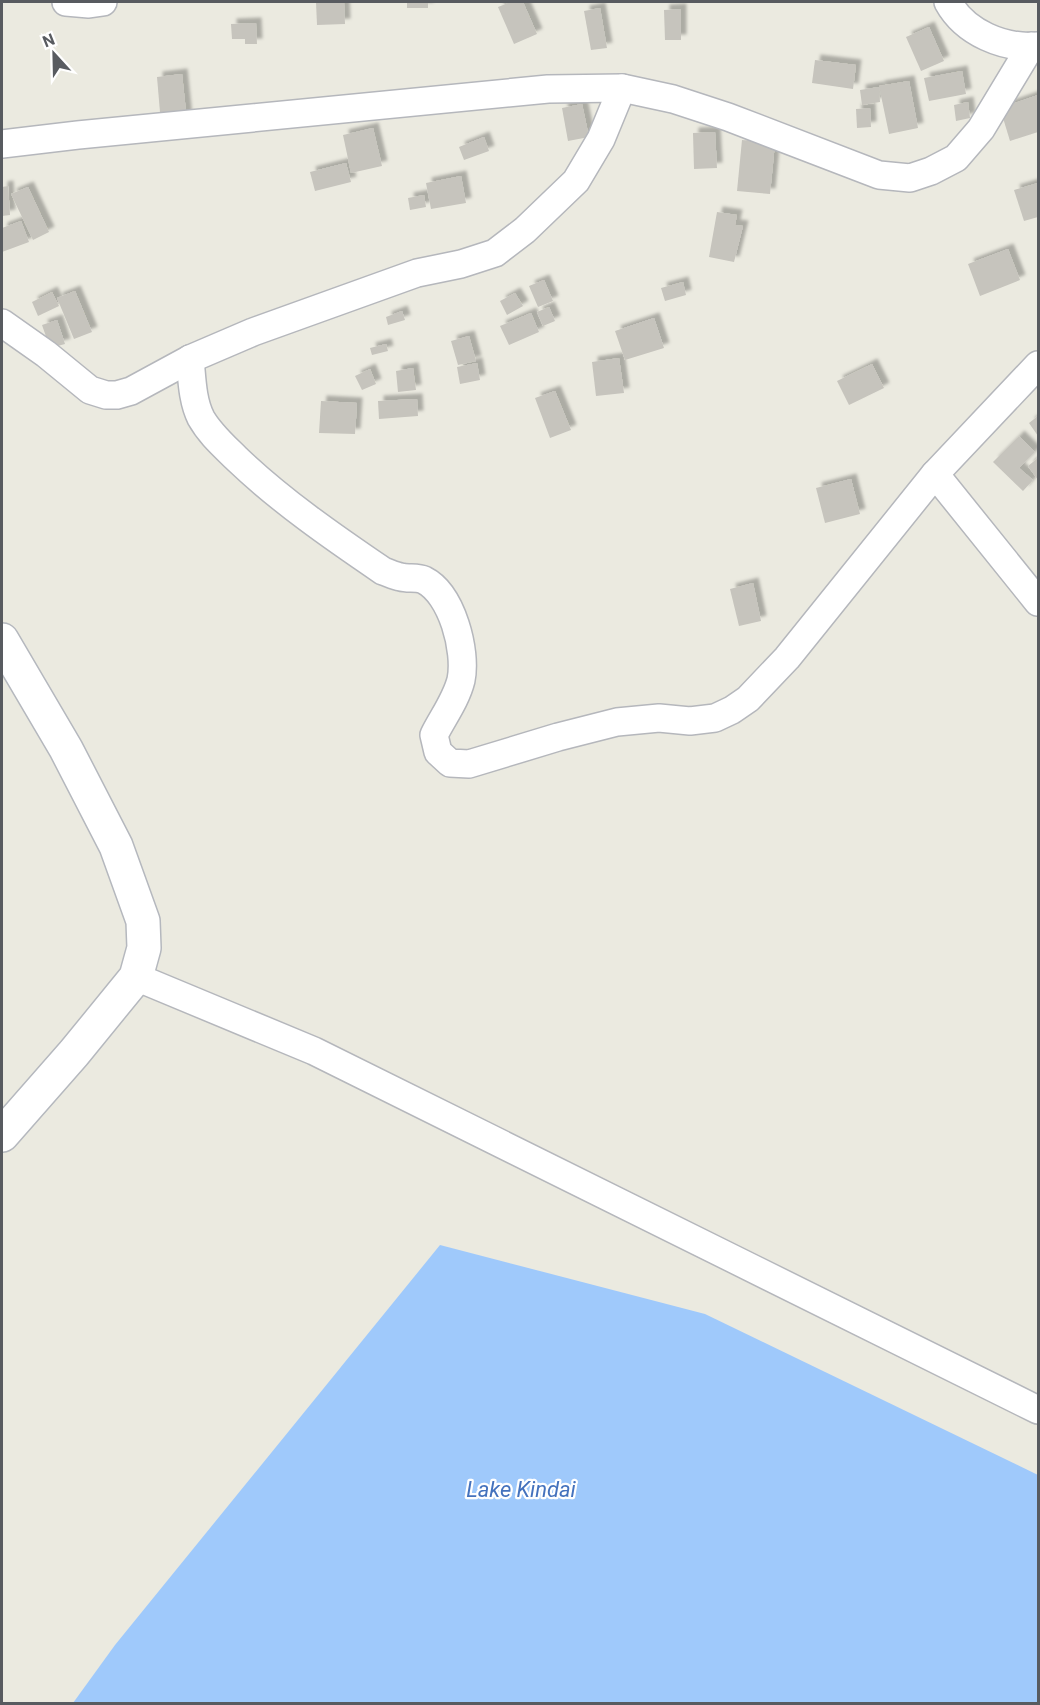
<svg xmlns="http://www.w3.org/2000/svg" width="1040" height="1705" font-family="Roboto,sans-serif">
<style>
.water{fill:#9fc9fb}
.building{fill:#c6c4bd;filter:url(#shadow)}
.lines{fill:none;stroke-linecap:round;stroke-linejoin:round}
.street-casing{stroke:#b5b7bc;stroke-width:30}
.secondary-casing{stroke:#b5b8be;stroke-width:36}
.street{stroke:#fff;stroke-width:27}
.secondary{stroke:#fff;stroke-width:33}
.labels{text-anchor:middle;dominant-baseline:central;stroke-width:4.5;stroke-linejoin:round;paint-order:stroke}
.water-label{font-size:22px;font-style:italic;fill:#4472bd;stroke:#fff}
</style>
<defs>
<filter id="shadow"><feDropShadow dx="5.5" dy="-5.5" stdDeviation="1.5" flood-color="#0004"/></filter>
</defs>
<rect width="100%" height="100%" fill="#ebeae0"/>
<polygon class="water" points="440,1245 705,1314 1038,1475 1038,1703 73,1703 115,1645"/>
<g class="building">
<polygon points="316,2 344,2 345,24 317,25"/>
<rect x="407" y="2" width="21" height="6"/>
<polygon points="511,2 523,2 537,34 514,44 498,7"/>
<polygon points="600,8 607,48 591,50 584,11"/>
<polygon points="681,9 681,40 665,40 664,10"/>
<polygon points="256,23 257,44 245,44 245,39 232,39 231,24"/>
<polygon points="929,27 944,61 921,71 906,37"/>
<polygon points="815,60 856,65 853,89 812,83"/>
<polygon points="962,71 966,94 929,101 924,78"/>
<polygon points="182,74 187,121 161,124 157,77"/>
<polygon points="909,81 918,128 889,134 879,86"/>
<polygon points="879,87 880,102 862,105 860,90"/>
<polygon points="1038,95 1038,132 1010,141 1000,108"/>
<polygon points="968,102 970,118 956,121 954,105"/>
<polygon points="582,104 589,137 568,141 562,108"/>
<polygon points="870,108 871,127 857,128 856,109"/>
<polygon points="373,128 382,166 351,173 343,135"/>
<polygon points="715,132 717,168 694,169 693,133"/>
<polygon points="484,137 489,151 464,160 459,147"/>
<polygon points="742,140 775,143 770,194 737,191"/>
<polygon points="346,163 351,182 315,191 310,172"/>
<polygon points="461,176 466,203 431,209 426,183"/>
<polygon points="1038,183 1038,217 1024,221 1014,190"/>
<polygon points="8,186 10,215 2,216 2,187"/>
<polygon points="28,187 49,232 33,240 11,194"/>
<polygon points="424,195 426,207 410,210 408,198"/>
<polygon points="717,212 737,215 735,225 743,226 734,262 709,257"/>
<polygon points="21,221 29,242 2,252 2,228"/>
<polygon points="1008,249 1020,280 980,296 968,264"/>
<polygon points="544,280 553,301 538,307 529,286"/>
<polygon points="683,282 686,295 665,301 661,288"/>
<polygon points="75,291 92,332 74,339 57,298"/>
<polygon points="52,292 59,306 38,316 32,302"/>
<polygon points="515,293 523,306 507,315 500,301"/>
<polygon points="549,307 555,321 543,326 537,312"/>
<polygon points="402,311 405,320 388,325 386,317"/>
<polygon points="531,313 539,332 509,345 500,326"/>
<polygon points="654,318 664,348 625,360 615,331"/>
<polygon points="57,320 65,344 50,348 42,325"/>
<polygon points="469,336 476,361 458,365 451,341"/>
<polygon points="386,344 388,351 372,355 370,348"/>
<polygon points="619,358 624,393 596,396 592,362"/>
<polygon points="477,363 480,380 460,384 457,367"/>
<polygon points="872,364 884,388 849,405 837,381"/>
<polygon points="413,368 416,390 398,392 396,371"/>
<polygon points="370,369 376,384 362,390 355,376"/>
<polygon points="555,391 571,430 550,438 535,398"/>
<polygon points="417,399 418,416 379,419 378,401"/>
<polygon points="321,401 357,403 355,434 319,433"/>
<polygon points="1038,416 1038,436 1029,423"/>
<polygon points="1019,436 1035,452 1019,468 1033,480 1023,491 993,462"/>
<polygon points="1038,458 1038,480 1028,466"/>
<polygon points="851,479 860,514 825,523 816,488"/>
<polygon points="753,583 761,621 739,626 730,589"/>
</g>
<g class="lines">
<g class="street-casing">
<g id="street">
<polyline points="66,2 89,4 103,2"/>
<path d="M948,2c17,31 56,47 90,44"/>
<polyline points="2,144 78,135 548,89 622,88 673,99 728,117 879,175 910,178 931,171 956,158 981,129 1031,46"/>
<polyline points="2,323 46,354 90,390 106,395 117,395 131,391 190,359 253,332 417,273 461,264 495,253 525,230 576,181 601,139 622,88"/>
<path d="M190,359c2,19 2,41 11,59 9,16 23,28 36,41 44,42 96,78 146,112 6,2 12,5 18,6 7,2 16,0 23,3 28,14 43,71 37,100 -5,20 -18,37 -27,55l4,17 12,11 19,1 89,-27 59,-15 42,-4 31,3 25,-3 17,-8 16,-11 39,-41 148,-184 103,-109"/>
<polyline points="935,474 1038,602"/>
<polyline points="136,977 314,1051 1038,1410"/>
</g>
</g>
<g class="secondary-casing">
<polyline id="secondary" points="2,640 66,749 116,846 143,921 144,948 136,977 74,1053 2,1135"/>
</g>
<use href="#street" class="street"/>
<use href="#secondary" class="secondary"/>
</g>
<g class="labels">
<g class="water-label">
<text x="521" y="1489">Lake Kindai</text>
</g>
</g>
<rect width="1040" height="1705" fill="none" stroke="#585b60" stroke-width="6"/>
<g transform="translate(54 54) rotate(338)" stroke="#ffffff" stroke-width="4.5" paint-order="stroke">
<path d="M0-4.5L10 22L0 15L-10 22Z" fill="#585b60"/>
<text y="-9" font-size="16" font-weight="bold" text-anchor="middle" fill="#585b60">N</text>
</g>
</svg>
